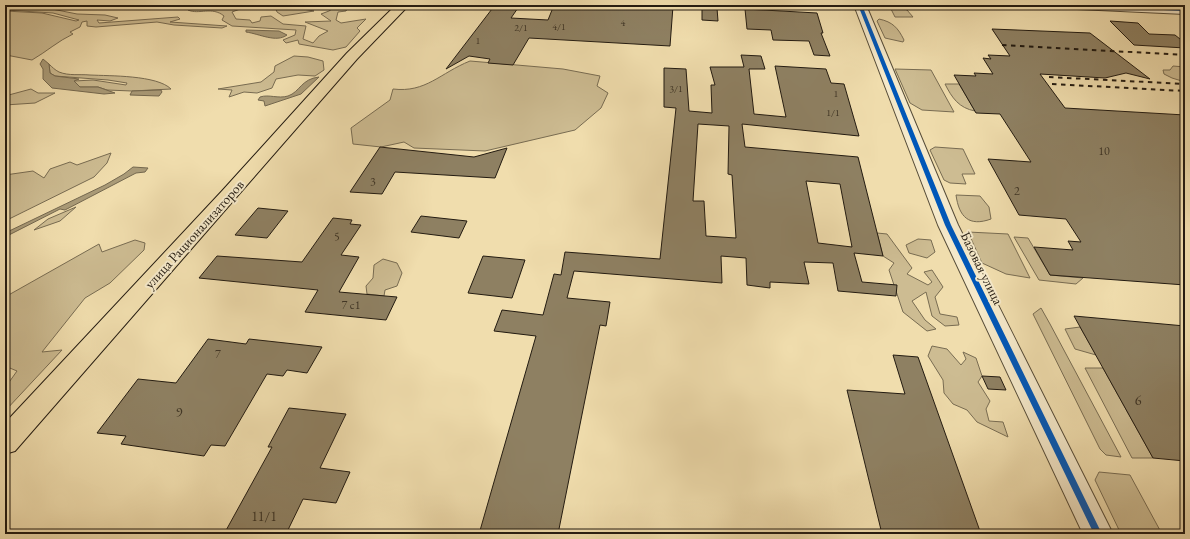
<svg xmlns="http://www.w3.org/2000/svg" width="1190" height="539" font-family="'EB Garamond',serif">
<style>
.green{fill:#cdbc92;stroke:#786c52}
.water{fill:#aa9b78;stroke:#74684f}
.building{fill:#8e8062;stroke:#231b11;fill-rule:evenodd}
.lines{fill:none;stroke-linecap:round;stroke-linejoin:round}
.minor-casing{stroke:#564c38;stroke-width:2}
.major-casing{stroke:#231b11;stroke-width:2}
.minor{fill:#f5e9ca;fill-rule:evenodd}
.major{fill:#f0ddad;fill-rule:evenodd}
.rail{stroke:#231b11;stroke-width:2;stroke-dasharray:4.5 4.5;stroke-linecap:butt}
.cycleway-casing{stroke:#f5e9ca;stroke-width:2}
.cycleway{fill:#0057b8;fill-rule:evenodd}
.labels{text-anchor:middle;dominant-baseline:central;stroke-width:4;stroke-linejoin:round;paint-order:stroke}
.far-number-label{font-size:10px;fill:#3e3425}
.number-label{font-size:12px;fill:#3e3425}
.street-label{font-size:14px;fill:#231b11;stroke:#f5e9ca}
.near-number-label{font-size:14px;fill:#3e3425}
</style>
<rect width="100%" height="100%" fill="#f0ddad"/>
<filter id="stains"><feTurbulence type="fractalNoise" baseFrequency=".005" numOctaves="4"/><feColorMatrix values="0 0 0 0 .2 0 0 0 0 .09 0 0 0 0 .02 0 0 0 .5 -.17"/></filter>
<radialGradient id="worn" r=".72"><stop offset=".6" stop-color="#630" stop-opacity="0"/><stop offset="1" stop-color="#630" stop-opacity=".3"/></radialGradient>
<g class="green">
<path d="M37,5h9l-4,2 35,7 28,1 13,3 -8,3 -13,-1 2,3 79,-6 2,2 -10,3 57,4 -5,2 -48,-3 -17,-3 -61,5 -9,-1v-5l-5,1 -2,5 -10,5 3,2c-15,7 -27,18 -41,26l-26,-5 -1,-44 37,2 34,8 3,-1 -26,-7 -48,-3v-2l30,-1z"/>
<path d="M201,5h50l-19,7 4,7 14,1 2,3 8,-2 1,-4 10,-1 12,8 23,2 -3,13 10,4 6,-7 9,-5 -23,-9 26,-1 -10,-7 8,-3 6,-4 -1,-2h15l-3,6 -8,1 -2,8 5,3 25,-4 -9,9 3,3 -14,16 -13,3 -34,-6 -1,-4 -12,3 -3,-3 12,-5 1,-5 -64,-4 -10,-6 2,-4c-12,-10 -25,-1 -36,-6z"/>
<polygon points="272,5 307,5 304,6 303,9 314,11 283,16 277,12 275,7"/>
<polygon points="896,5 907,10 913,17 895,17 890,7"/>
<path d="M879,19c14,3 19,9 25,21l-1,2 -18,-4 -8,-17z"/>
<polygon points="294,56 308,57 323,61 324,70 315,76 298,75 276,79 272,88 257,93 244,92 229,97 232,90 218,89 261,82 274,72 275,66"/>
<path d="M470,61l93,8 37,7 -3,10 11,7 -7,15 -26,22 -90,21 -71,-3 -10,-6 -23,5 -28,-3 -2,-16 39,-28 3,-11c33,4 47,-16 77,-28z"/>
<path d="M49,64c3,3 6,6 10,8 10,4 20,2 31,3 20,1 67,0 81,14l-39,2 -25,-1 -9,-3h-19l-5,-6 19,-1 33,5 1,-2 -19,-3 -53,-4 -5,-3z"/>
<polygon points="1173,66 1185,67 1185,82 1172,78 1164,74 1163,70 1170,70"/>
<polygon points="895,69 931,70 954,112 922,110 910,103"/>
<path d="M945,84h14l16,27c-16,-3 -23,-13 -30,-27z"/>
<polygon points="31,89 38,93 55,93 35,103 5,105 5,96"/>
<polygon points="935,147 963,149 975,174 962,174 966,184 950,183 944,180 930,150"/>
<polygon points="111,153 107,163 94,177 5,221 5,175 33,171 44,178 50,169 70,162 77,165"/>
<path d="M956,195l24,1 9,11 2,12c-22,8 -32,-2 -35,-24z"/>
<polygon points="76,207 60,221 34,230 48,219"/>
<polygon points="968,232 1008,234 1030,278 1006,274 982,263"/>
<polygon points="877,233 887,234 912,268 907,274 928,285 932,282 924,272 932,270 943,287 935,297 940,314 957,317 959,325 945,326 932,316 926,292 912,301 925,320 936,329 927,331 903,312 889,270 894,263 883,256"/>
<polygon points="1014,237 1028,238 1050,275 1083,278 1076,284 1039,280"/>
<polygon points="918,239 931,240 935,252 927,258 909,253 906,245"/>
<polygon points="135,240 145,243 144,250 110,283 85,298 42,352 62,350 5,411 5,388 17,371 5,366 5,297 99,244 102,252"/>
<polygon points="383,259 397,263 402,273 397,286 385,290 384,296 367,294 366,286 373,278 374,265"/>
<polygon points="1041,308 1050,324 1121,457 1106,455 1100,449 1033,314"/>
<polygon points="1080,327 1096,355 1075,349 1065,329"/>
<polygon points="932,346 947,349 961,365 966,359 963,352 976,358 982,376 978,382 990,401 986,409 989,421 1003,422 1008,437 977,422 967,410 953,404 944,393 943,380 928,356"/>
<polygon points="1085,368 1103,368 1153,458 1132,458"/>
<polygon points="1099,472 1130,475 1162,534 1121,534 1095,480"/>
</g>
<g class="water">
<path d="M246,30l33,1 8,4c-11,8 -27,-1 -41,-3z"/>
<polygon points="43,59 49,64 50,73 55,76 79,79 74,81 80,87 98,87 115,93 104,94 52,88 43,79 43,69 40,64"/>
<path d="M319,77l-18,17 -36,12 -1,-5 -6,-1 2,-3c9,-3 18,2 28,-1 12,-4 13,-17 31,-19z"/>
<polygon points="161,90 162,92 159,96 130,95 132,91"/>
<polygon points="133,167 148,168 145,172 136,173 65,210 60,209 5,237 5,233 105,185 124,174"/>
</g>
<g class="building">
<polygon points="495,5 520,5 511,18 548,20 554,5 673,6 670,46 529,38 513,65 488,63 490,59 469,56 446,69"/>
<polygon points="702,7 717,8 718,21 702,20"/>
<polygon points="745,9 817,13 823,33 821,33 830,56 814,55 809,41 773,40 771,30 747,29"/>
<polygon points="1110,21 1138,23 1149,34 1175,35 1185,43 1185,48 1134,45"/>
<polygon points="992,29 1090,33 1150,79 1126,73 1105,78 1040,74 1065,108 1185,115 1185,285 1050,275 1034,247 1073,250 1068,241 1081,242 1066,219 1019,215 988,159 1031,162 1000,114 976,113 954,75 976,76 974,73 993,74 983,58 991,59 988,55 1010,56"/>
<path d="M741,55l20,1 4,13h-16l5,45 32,3 -11,-51 51,3 5,14 13,1 15,52 -117,-12 3,23 113,10 25,99 -29,-3 8,29 35,3 -1,11 -58,-5 -5,-28 -29,-1 5,22 -39,-2v6l-23,-3 -1,-27 -25,-2 1,27 -148,-12 -7,27 43,4 -4,24 -6,-1 -42,209h-79l57,-198 -42,-5 8,-21 41,5 11,-41 7,1 4,-23 95,7 16,-151 -12,-1v-39l22,1 3,42 23,2 -1,-28h4l-5,-18h34zM698,124l31,2 -1,48 4,1 4,63 -30,-2 -2,-35h-11zM806,181l34,3 12,63 -34,-4z"/>
<polygon points="380,147 474,157 507,148 495,178 395,172 382,194 350,192"/>
<polygon points="258,208 288,211 267,238 235,235"/>
<polygon points="421,216 467,221 459,238 411,232"/>
<polygon points="333,218 352,220 350,224 361,225 341,255 359,257 339,292 397,297 386,320 305,312 318,290 199,278 217,256 302,262"/>
<polygon points="483,256 525,260 512,298 468,293"/>
<polygon points="1074,316 1185,326 1185,461 1153,458"/>
<polygon points="208,339 246,344 249,339 322,347 307,373 287,370 283,376 267,374 225,446 211,445 204,456 121,444 126,436 97,433 138,379 176,383"/>
<polygon points="893,355 918,357 981,534 882,534 847,390 905,394"/>
<polygon points="982,376 1000,377 1006,390 988,389"/>
<polygon points="289,408 346,414 320,468 350,472 336,503 303,499 286,534 224,534 272,447 268,447"/>
</g>
<g class="lines">
<g class="minor-casing">
<g id="minor">
<polygon points="854,5 866,5 958,225 1113,534 1083,534 938,225"/>
<polygon points="1071,5 1185,6 1185,14 1077,9"/>
</g>
</g>
<g class="major-casing">
<polygon id="major" points="396,5 409,5 357,59 15,451 5,454 5,423 222,191 347,53"/>
</g>
<use href="#minor" class="minor"/>
<use href="#major" class="major"/>
<g class="rail">
<polyline points="1002,45 1185,55"/>
<polyline points="1049,77 1185,84"/>
<polyline points="1052,84 1185,91"/>
</g>
<g class="cycleway-casing">
<g id="cycleway">
<polygon points="858,5 862,5 951,225 1102,534 1094,534 945,225"/>
<polygon points="1075,5 1099,5 1185,9 1185,11 1077,6"/>
</g>
</g>
<use href="#cycleway" class="cycleway"/>
</g>
<g class="labels">
<g class="far-number-label">
<text x="623" y="22">4</text>
<text x="559" y="26">4/1</text>
<text x="521" y="27">2/1</text>
<text x="478" y="40">1</text>
<text x="676" y="88">3/1</text>
<text x="836" y="93">1</text>
<text x="833" y="112">1/1</text>
</g>
<g class="number-label">
<text x="1104" y="151">10</text>
<text x="373" y="182">3</text>
<text x="1017" y="191">2</text>
<text x="337" y="236">5</text>
<text x="351" y="305">7 с1</text>
<text x="218" y="354">7</text>
</g>
<g class="street-label">
<text transform="translate(194 234) rotate(-48)">улица Рационализаторов</text>
<text transform="translate(982 268) rotate(64)">Базовая улица</text>
</g>
<g class="near-number-label">
<text x="1138" y="400">6</text>
<text x="179" y="412">9</text>
<text x="264" y="516">11/1</text>
</g>
</g>
<rect width="1190" height="539" fill="none" stroke="#f0ddad" stroke-width="20"/>
<rect x="6" y="6" width="1178" height="527" fill="none" stroke="#231b11" stroke-width="2"/>
<rect x="10" y="10" width="1170" height="519" fill="none" stroke="#231b11"/>
<rect width="100%" height="100%" filter="url(#stains)"/>
<rect width="100%" height="100%" fill="url(#worn)"/>
</svg>
